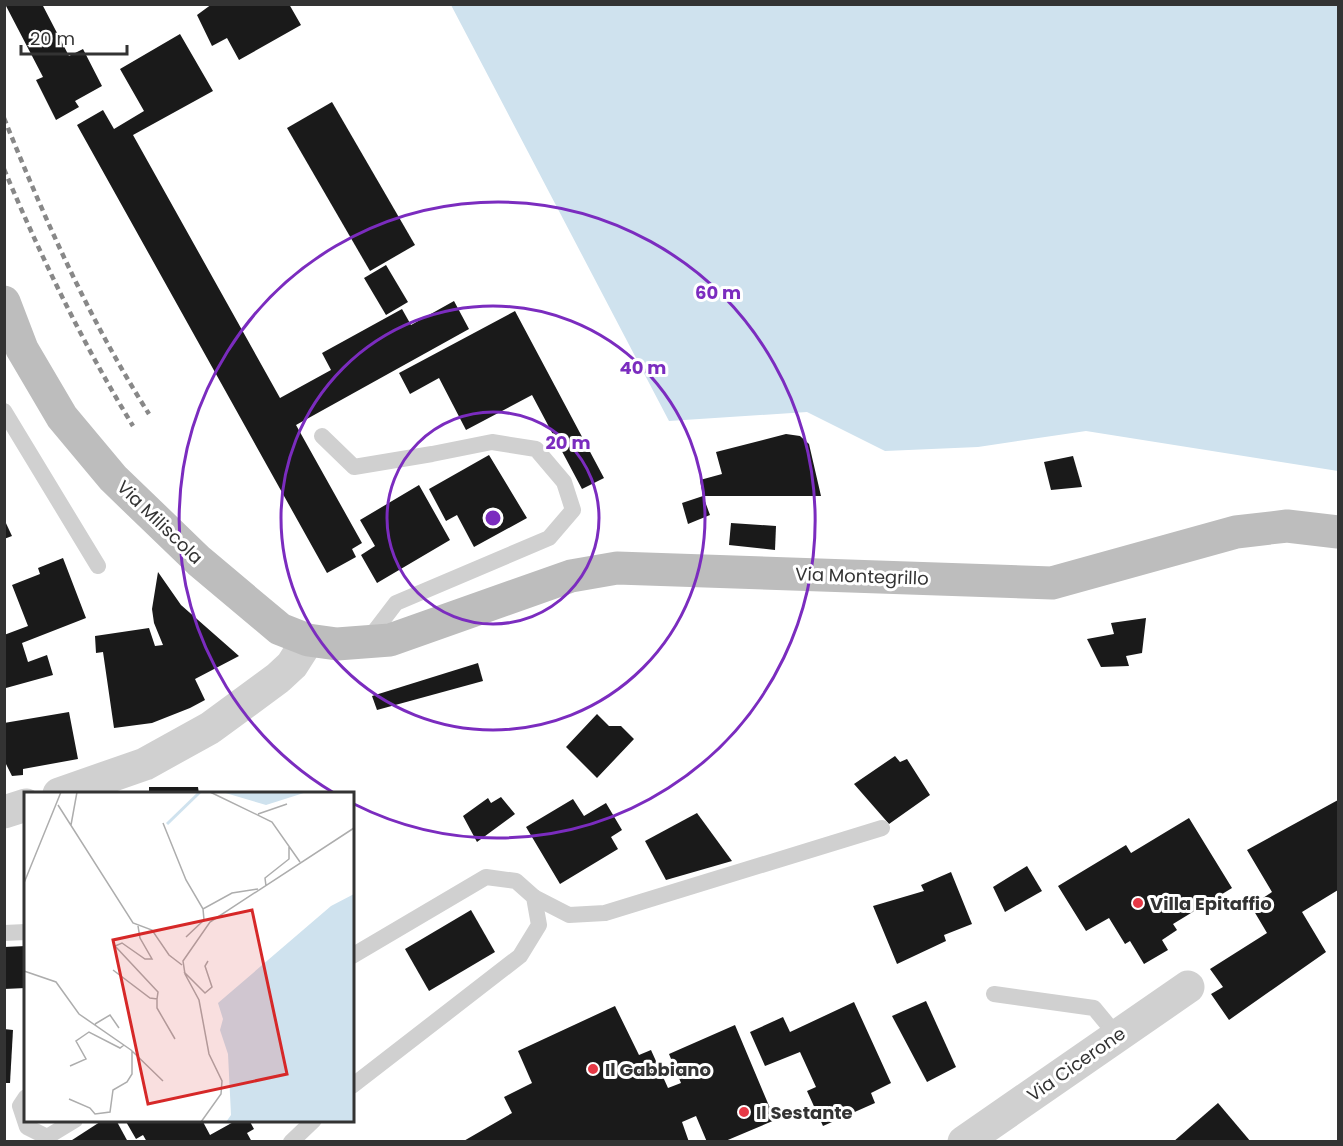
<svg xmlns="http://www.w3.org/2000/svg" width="1343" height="1146" font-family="Poppins,sans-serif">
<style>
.water{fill:#cfe2ee}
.building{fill:#1a1a1a}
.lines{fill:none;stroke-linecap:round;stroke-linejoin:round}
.lane{stroke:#d0d0d0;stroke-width:16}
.street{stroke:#d0d0d0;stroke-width:33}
.secondary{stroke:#bdbdbd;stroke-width:33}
.rail{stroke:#888;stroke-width:4.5;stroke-dasharray:6 4.5;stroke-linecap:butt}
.ring{fill:none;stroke:#7b2cbf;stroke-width:3}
.poi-dot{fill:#e63946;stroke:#fff;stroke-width:2}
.labels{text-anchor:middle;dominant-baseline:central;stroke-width:6;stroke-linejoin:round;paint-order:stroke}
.street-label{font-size:18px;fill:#333;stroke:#fff}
.poi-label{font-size:18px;font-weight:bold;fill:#333;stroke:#fff;text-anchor:start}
.inset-river{fill:none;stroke:#cfe2ee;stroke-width:3}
.inset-road{fill:none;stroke:#adadad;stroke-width:1.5}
.view{fill:#d62828;fill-opacity:0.15;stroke:#d62828;stroke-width:3}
.inset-edge{fill:none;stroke:#333;stroke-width:3}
.centre{fill:#7b2cbf;stroke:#fff;stroke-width:3}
.ring-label{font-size:18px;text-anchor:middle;font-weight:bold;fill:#7b2cbf;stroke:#fff;stroke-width:6;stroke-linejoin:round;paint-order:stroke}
</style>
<rect width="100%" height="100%" fill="#fff"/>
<polygon class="water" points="451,5 1338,5 1338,471 1086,431 978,447 885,451 807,412 669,421"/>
<g class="building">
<polygon points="5,4 42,4 69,56 83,49 102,86 75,101 79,107 56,120 36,80 43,77"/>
<polygon points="212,4 289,4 301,25 239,60 227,38 212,46 197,15"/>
<polygon points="180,34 213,91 133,135 280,398 331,370 322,353 402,309 411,325 454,301 469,329 296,425 362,543 352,549 356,557 327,573 77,125 103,110 114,129 144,111 120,69"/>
<polygon points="332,102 415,245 370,271 287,128"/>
<polygon points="386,265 408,302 386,315 364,278"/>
<polygon points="515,311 604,478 582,489 532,395 466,430 439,378 410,394 399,373"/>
<polygon points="786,434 800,436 809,444 821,496 703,496 700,480 722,474 716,452"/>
<polygon points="489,455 527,518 474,547 457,515 446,521 429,489"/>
<polygon points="1073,456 1082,487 1051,490 1044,462"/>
<polygon points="419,485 450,540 377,583 361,555 375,546 360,520"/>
<polygon points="703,496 710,515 688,524 682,503"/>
<polygon points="4,519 12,536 4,539"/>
<polygon points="731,523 776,526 775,550 729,545"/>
<polygon points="63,558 86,618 22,643 28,662 47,655 53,675 6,688 4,682 4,635 28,626 12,585 40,574 38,568"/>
<polygon points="158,572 181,605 239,656 195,679 205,700 190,708 152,723 114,728 103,652 96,653 95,636 149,628 155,646 163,645 154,623 152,609"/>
<polygon points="1146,618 1142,653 1126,656 1129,666 1101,667 1087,639 1114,634 1111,623"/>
<polygon points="478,663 483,681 377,710 372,696"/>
<polygon points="69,712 78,759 23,769 23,775 12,776 4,760 4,723"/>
<polygon points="597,714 609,726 621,726 634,739 597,778 566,747"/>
<polygon points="895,756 900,762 907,759 930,795 889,824 854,784"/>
<polygon points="149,787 198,787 199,794 149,794"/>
<polygon points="501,797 515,814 477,842 463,816 488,798 491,803"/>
<polygon points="573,799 584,816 606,803 622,830 611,837 618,849 560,884 526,827"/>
<polygon points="1338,800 1338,890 1302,912 1326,952 1229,1020 1211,994 1223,987 1210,969 1267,933 1251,906 1272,892 1247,850"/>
<polygon points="697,813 732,861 666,880 645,841"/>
<polygon points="1189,818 1232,888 1173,924 1177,930 1162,940 1168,950 1144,964 1130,941 1125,944 1109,918 1086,931 1058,886 1126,845 1131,853"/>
<polygon points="1027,866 1042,891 1005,912 993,887"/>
<polygon points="951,872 972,924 944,935 946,941 897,964 873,906 924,891 921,885"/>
<polygon points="471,910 495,952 429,991 405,949"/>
<polygon points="26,946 26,988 4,989 4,947"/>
<polygon points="926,1001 956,1067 927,1082 892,1016"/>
<polygon points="854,1002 891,1083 871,1093 875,1103 823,1126 807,1091 816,1087 800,1052 765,1066 750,1032 783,1017 790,1032"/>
<polygon points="615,1006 639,1055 651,1050 668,1088 681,1083 669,1054 735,1025 775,1120 723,1142 707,1142 696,1116 682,1122 689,1142 462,1142 512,1113 504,1097 532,1083 518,1051"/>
<polygon points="4,1029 13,1030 10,1083 4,1083"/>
<polygon points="1218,1103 1251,1142 1173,1142"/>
<polygon points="103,1120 116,1120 128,1142 69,1142"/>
<polygon points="125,1120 202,1120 210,1135 237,1120 249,1120 254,1129 247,1133 252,1142 147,1142 143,1135 136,1139"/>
</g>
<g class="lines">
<g class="lane">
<polyline points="4,411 98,566"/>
<polyline points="322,436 354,467 432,454 492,442 536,449 564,482 573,510 549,538 396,603 367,641"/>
<polyline points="534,897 569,915 605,913 882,828"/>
<polyline points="4,933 26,932"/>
<polyline points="352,956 486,877 516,881 534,897 539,925 520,956 352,1086"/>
<polyline points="994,994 1094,1008 1117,1036"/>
<polyline points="26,1097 20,1106 27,1127 47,1137 75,1120"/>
<polyline points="291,1142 314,1120"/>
</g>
<g class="street">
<polyline points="59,794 145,764 210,728 278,678 292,665 308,640"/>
<polyline points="4,812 26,805"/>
<polyline points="964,1142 1188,987"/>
</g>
<polyline class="secondary" points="4,302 22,349 62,417 113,478 199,561 280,629 308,640 337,644 390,640 571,576 617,568 1052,583 1236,532 1287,526 1338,532"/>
<g class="rail">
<path d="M4,118c41,102 86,203 145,296"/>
<path d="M4,169c37,88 79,175 129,257"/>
</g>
</g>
<g class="ring">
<circle cx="493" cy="518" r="106"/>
<circle cx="493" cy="518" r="212"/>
<path d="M334 793A318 318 0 1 1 354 804"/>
</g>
<g class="poi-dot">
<circle cx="1138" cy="903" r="6"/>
<circle cx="593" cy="1069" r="6"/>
<circle cx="744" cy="1112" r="6"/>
</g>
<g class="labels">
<g class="street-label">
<text transform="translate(160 522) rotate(44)">Via Miliscola</text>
<text transform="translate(862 576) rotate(2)">Via Montegrillo</text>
<text transform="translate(1076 1064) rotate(-35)">Via Cicerone</text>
</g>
<g class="poi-label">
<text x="1150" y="903">Villa Epitaffio</text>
<text x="605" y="1069">Il Gabbiano</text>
<text x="756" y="1112">Il Sestante</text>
</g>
</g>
<g transform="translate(24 792)">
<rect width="330" height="330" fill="#fff"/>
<path d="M198,0h85l-41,13zM330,102v228h-128l5,-7 -3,-61 -8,-24 3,-11 -5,-16 113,-97z" fill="#cfe2ee"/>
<path class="inset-river" d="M143,32l33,-32"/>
<path class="inset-road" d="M186,0l62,30 28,40M34,13l75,118 19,7 17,25 13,10M234,22l29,-10M139,31l23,57 17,29 29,-16 26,-4M47,33l6,-33M0,91l37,-91M242,94l-1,-8 24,-19v-12M162,145l18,-17 -1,-11M89,178l37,28 7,1 1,-7 -43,-46 7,-3 23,16h7l-12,-21 -2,-12M0,179l32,11 23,32 52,36 32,31M160,180l21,21 7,-6 -7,-21 3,-5M133,207v9l18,31M71,232l15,-9 9,13M46,274l16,-7 -10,-18 13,-9 31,16 4,-3M45,307l21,9 5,6 15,-2 3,-22 14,-8 5,-8v-23M177,330l20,-28 1,-13 -13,-27 -10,-54 -14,-26 -2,-13 27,-39 144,-94"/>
<path class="view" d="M228,118l35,164 -139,30 -35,-164z"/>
<rect width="330" height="330" class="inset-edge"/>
</g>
<circle cx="493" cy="518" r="9" class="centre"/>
<g class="ring-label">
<text x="718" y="299">60 m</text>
<text x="643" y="374">40 m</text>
<text x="568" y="449">20 m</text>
</g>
<rect width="1343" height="1146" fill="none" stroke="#333333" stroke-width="12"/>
<path d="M21 45v9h106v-9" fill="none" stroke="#333333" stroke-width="3"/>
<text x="30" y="45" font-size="18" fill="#333333" stroke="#ffffff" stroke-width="4.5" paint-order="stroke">20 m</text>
</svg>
